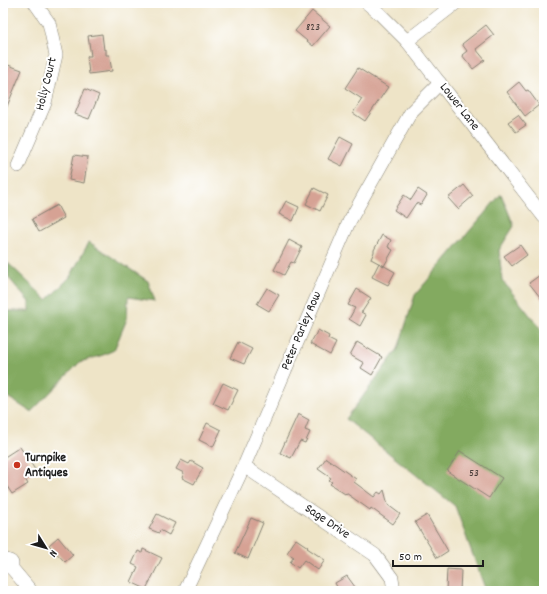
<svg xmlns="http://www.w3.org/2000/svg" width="547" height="594" font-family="Dekko,sans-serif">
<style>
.forest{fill:#83aa61;stroke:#50633e}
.building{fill:#d6a294}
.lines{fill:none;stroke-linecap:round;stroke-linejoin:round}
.minor-casing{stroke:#858072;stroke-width:14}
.highway-casing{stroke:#858072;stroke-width:20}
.minor{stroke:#fff;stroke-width:13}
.highway{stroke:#fff;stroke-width:19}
.poi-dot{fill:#c8321e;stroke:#fff;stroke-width:1.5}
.labels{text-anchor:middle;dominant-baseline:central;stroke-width:4;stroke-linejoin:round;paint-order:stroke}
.number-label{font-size:11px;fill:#4a3e3a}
.street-label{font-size:13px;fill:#1c1c1c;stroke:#fff}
.poi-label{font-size:13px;font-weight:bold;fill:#1c1c1c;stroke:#fff;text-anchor:start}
</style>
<rect width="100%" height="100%" fill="#fff"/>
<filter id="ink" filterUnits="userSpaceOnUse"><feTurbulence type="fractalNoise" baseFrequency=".025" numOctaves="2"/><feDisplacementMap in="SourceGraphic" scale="8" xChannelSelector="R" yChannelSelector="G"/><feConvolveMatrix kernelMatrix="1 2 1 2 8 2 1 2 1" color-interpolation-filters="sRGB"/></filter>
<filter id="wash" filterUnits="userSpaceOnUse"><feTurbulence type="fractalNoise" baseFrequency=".012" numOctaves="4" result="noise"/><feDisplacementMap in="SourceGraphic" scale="16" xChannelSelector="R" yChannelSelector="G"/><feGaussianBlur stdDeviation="0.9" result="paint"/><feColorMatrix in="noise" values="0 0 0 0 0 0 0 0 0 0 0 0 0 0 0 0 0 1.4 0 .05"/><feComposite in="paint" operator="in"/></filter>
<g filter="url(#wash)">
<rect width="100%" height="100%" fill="#eee4c7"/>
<g class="forest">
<polygon points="501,194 514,226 499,250 502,280 544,333 544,591 486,591 455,506 346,419 398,349 415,295"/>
<polygon points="89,242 148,281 155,301 128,297 127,319 114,350 103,355 80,362 31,412 3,394 3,321 6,311 29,311 29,302 8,277 8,263 47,300 70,277"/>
</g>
<g id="blocks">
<g class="building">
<polygon points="312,11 330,26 313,46 295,31"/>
<polygon points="486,25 494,35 476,49 485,60 473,69 462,55 467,51 462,44"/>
<polygon points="102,34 104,50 106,49 106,55 109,55 112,71 89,74 87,56 91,56 88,36"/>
<polygon points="8,65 22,70 3,116 3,78"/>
<polygon points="358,68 388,87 365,121 353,113 362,99 345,88"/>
<polygon points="519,82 526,91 528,90 539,105 525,116 507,92"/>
<polygon points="85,89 99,95 89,119 75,114"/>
<polygon points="518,115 526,125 516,132 508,122"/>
<polygon points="340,137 353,144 342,166 328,159"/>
<polygon points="74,155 88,157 84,183 69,180"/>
<polygon points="464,185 473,196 458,209 448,198"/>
<polygon points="314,188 328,195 320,211 306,204"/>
<polygon points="418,189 427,195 421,205 416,203 406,218 394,210 404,195 411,200"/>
<polygon points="286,201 299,207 293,221 279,214"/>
<polygon points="57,205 64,218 39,232 32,219"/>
<polygon points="382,235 391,240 388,247 393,250 384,266 371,259 374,252 374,250"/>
<polygon points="289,240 302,247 294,263 291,262 284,275 274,270"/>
<polygon points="520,245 527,255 512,266 504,256"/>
<polygon points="379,263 395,272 388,285 372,277"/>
<polygon points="540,275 544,280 544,302 529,283"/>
<polygon points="267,288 279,295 269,311 257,304"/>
<polygon points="357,289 371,298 362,312 361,312 366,315 360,326 349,319 355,308 348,305"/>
<polygon points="318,330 329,336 328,339 336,343 330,355 310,344"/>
<polygon points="238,342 252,349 244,364 230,358"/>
<polygon points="357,342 382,357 372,375 361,368 364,363 350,355"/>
<polygon points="223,383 238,390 228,410 213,403"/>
<polygon points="298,414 309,420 305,430 310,432 305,443 300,441 291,458 280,453"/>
<polygon points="207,423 221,430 213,447 199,440"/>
<polygon points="20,447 36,471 25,479 28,484 12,494 3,480 3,458"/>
<polygon points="460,451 502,478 489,498 447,471"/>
<polygon points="326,458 356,479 354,482 374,497 378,492 381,494 384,490 388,505 400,514 393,524 371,508 370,510 346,493 345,494 330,484 332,482 329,480 331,478 318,469"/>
<polygon points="181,460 189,464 191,461 203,468 194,484 182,478 184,473 176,469"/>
<polygon points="157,514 175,523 169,535 160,530 159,533 149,529"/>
<polygon points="427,515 448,551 437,558 415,522"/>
<polygon points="251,518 263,523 248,559 235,553"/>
<polygon points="58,537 73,555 65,562 49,545"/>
<polygon points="296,539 308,547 307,548 325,560 318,570 304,560 298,568 290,562 294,557 287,553"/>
<polygon points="143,549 162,558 146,589 131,582 138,567 132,564 138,551 142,553"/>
<polygon points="447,569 461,570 460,591 446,591"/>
<polygon points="347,576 358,591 339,591 335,583"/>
</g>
</g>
</g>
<g filter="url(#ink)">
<use href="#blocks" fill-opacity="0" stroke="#858072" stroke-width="1"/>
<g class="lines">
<g class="minor-casing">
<g id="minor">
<polyline points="367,3 380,14 407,41 544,217"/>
<polyline points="407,41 456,3"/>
<polyline points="18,166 45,103 56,55 49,23 35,3"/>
<polyline points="244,466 375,555 392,578 394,591"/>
<polyline points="4,559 31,591"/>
<polyline points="185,591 244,466 349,222 411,112 440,83"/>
</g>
</g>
<g class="highway-casing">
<polyline id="highway" points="3,562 9,564"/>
</g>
<use href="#minor" class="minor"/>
<use href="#highway" class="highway"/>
</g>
</g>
<circle class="poi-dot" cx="17" cy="465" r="4"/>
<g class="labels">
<g class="number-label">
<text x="313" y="28">823</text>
<text x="474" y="474">53</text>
</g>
<g class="street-label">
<text transform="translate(47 84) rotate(-76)">Holly Court</text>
<text transform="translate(459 107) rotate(52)">Lower Lane</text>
<text transform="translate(302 331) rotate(-67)">Peter Parley Row</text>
<text transform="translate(327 522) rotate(34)">Sage Drive</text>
</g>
<g class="poi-label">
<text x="25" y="458">Turnpike<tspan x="25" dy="15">Antiques</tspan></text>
</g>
</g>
<rect width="547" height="594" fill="none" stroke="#fff" stroke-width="16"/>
<g transform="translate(46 548) rotate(127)" stroke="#ffffff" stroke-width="3" paint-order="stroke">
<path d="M0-3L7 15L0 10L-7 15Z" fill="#1c1c1c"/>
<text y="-6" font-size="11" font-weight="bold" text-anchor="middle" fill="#1c1c1c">N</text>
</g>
<path d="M393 560v6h90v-6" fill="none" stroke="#1c1c1c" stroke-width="2"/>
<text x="399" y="560" font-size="12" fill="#1c1c1c" stroke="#ffffff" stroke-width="3" paint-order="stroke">50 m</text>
</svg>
